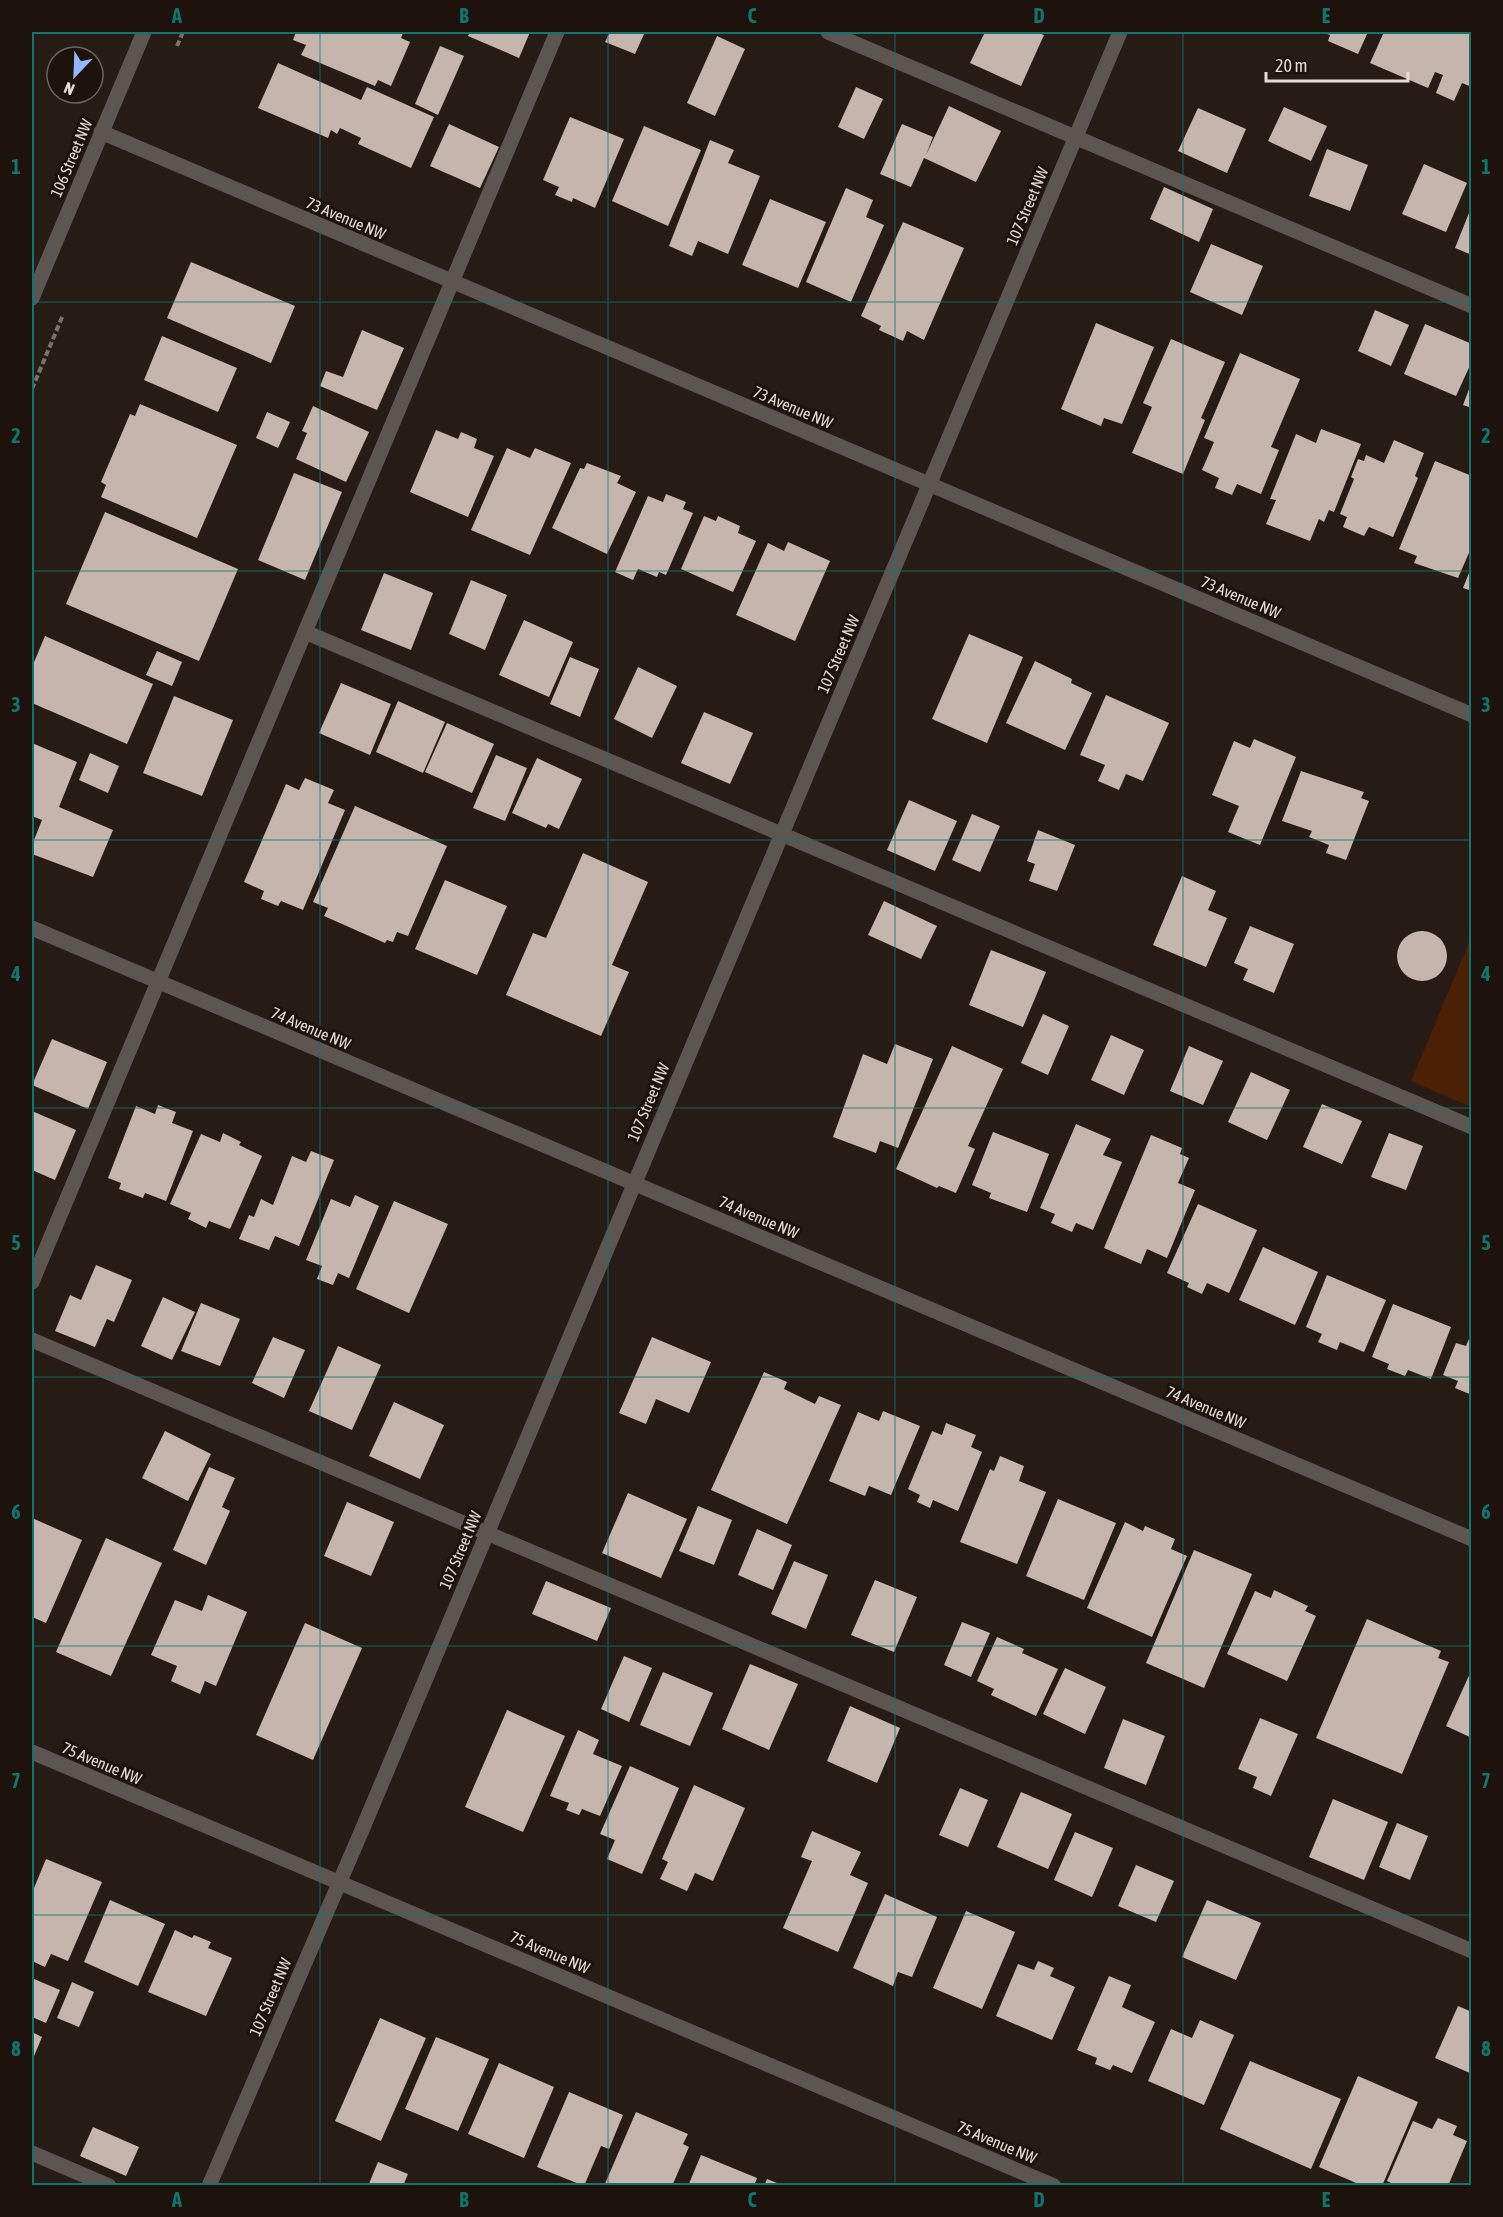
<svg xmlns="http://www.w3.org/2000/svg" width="1503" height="2217" font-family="'Asap Condensed',sans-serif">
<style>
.park{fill:#4c2005}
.building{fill:#c6b5ad}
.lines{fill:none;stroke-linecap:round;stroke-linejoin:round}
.path{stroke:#7b706b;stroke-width:4;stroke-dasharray:6 3;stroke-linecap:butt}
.service{stroke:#5c5552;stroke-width:15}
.minor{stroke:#5c5552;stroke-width:15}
.tertiary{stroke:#5c5552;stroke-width:15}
.grid{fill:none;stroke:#0f766e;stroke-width:1.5;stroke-opacity:0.55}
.labels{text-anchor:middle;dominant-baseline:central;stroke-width:6;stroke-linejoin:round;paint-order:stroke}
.street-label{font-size:16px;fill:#e5dcd8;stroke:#1d120c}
.neatline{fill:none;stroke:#0f766e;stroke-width:2}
.grid-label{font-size:20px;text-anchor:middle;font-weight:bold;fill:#0f766e}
</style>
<rect width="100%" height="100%" fill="#271b15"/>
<polygon class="park" points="1471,938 1472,1107 1471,1107 1411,1081"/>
<g class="building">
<polygon points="296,32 400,32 403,33 401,38 410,42 391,86 378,80 375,86 301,55 306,45 293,40"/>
<polygon points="470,32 530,32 519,58 468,36"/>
<polygon points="610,32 645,32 635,54 605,42"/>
<polygon points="985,32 1036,32 1044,35 1021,86 970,63"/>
<polygon points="1321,32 1368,32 1358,54 1328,41 1330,35"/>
<polygon points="1384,32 1472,32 1472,87 1462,83 1454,101 1436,93 1443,75 1435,72 1428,88 1370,63"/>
<polygon points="717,36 745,49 715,116 687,103"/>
<polygon points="440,46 464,56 438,115 415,104"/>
<polygon points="278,63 361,100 367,87 434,117 411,168 358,144 361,138 340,128 337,134 331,130 328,138 258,108"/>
<polygon points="856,87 883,99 864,139 838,127"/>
<polygon points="949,106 1001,131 976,182 924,158 911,187 880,174 902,124 933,137 926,155"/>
<polygon points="1284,107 1327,126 1311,161 1268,141"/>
<polygon points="1198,108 1246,129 1227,173 1178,151"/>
<polygon points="570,117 624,139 595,208 573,198 572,202 555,195 559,187 543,180"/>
<polygon points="449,124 499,147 480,188 430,166"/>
<polygon points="644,126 701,150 668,226 612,201"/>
<polygon points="710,140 734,150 728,163 760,176 728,254 698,241 692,256 669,246"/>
<polygon points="1327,149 1368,165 1350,211 1309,196"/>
<polygon points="1424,164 1467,183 1446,232 1402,214"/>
<polygon points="1164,187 1213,209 1199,242 1150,219"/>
<polygon points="846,188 873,200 866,217 884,225 851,302 806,282"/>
<polygon points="770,199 826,222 798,288 742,265"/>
<polygon points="1471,208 1472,208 1472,255 1455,248"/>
<polygon points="903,222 964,248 924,340 907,331 903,341 879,330 881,326 861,316"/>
<polygon points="1211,244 1263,266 1242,315 1190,292"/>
<polygon points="191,262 295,306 271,363 167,318"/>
<polygon points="1375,310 1409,325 1391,366 1358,351"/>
<polygon points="1096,323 1154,347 1122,424 1104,418 1101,426 1061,409"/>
<polygon points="1425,324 1472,344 1472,361 1456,396 1404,374"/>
<polygon points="362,330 404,348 377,410 320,386 326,371 343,377"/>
<polygon points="162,336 237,368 218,412 144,380"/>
<polygon points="1171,339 1225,362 1201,418 1205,420 1183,474 1132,453 1152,407 1143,403"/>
<polygon points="1240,353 1300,379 1271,447 1279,450 1261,494 1237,484 1232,495 1215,488 1219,478 1202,470 1214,442 1204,438"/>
<polygon points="1471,384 1472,384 1472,408 1463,405"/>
<polygon points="140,404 237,445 197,538 101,497 106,485 101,482 130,414 135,416"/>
<polygon points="313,406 369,432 346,482 296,459 307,433 302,431"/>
<polygon points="267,412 290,422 278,448 256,438"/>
<polygon points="1321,429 1361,444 1334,512 1329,510 1324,522 1319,519 1310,541 1266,524 1276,500 1270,499 1296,434 1316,443"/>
<polygon points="436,430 458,439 461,432 477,439 474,448 494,456 468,517 410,492"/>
<polygon points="1394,440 1424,453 1415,476 1418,478 1393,537 1369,527 1364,536 1343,527 1347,517 1340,514 1354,479 1351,477 1358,459 1364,461 1366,455 1384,463"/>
<polygon points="507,448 530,458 535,448 571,463 530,555 471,530"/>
<polygon points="1435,461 1472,476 1472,546 1458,578 1414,563 1417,556 1399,549"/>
<polygon points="587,463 621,476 617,483 636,492 607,554 552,528 580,468 584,469"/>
<polygon points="294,473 342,492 305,580 258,560"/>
<polygon points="666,494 686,502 683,509 693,513 666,575 659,572 657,577 638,569 633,580 615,572 648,496 663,502"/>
<polygon points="105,512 238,569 199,661 66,604"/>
<polygon points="704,516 716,521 718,516 740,526 738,533 756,541 733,592 681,569"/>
<polygon points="788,542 830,561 795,641 736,615 768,543 784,551"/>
<polygon points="1471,568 1472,568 1472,591 1463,588"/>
<polygon points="384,573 433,593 411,650 361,630"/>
<polygon points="471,580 507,595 485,650 449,634"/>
<polygon points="524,620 573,642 549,697 499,675"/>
<polygon points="969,634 1023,657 987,743 932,719"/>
<polygon points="45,636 153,684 127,744 32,703 32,667"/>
<polygon points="157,651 182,662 172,686 146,675"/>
<polygon points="570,657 599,669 580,717 550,704"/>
<polygon points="1035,661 1072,679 1071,683 1092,693 1065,750 1006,723"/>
<polygon points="638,667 677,686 652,738 614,719"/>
<polygon points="341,683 391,704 370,755 319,733"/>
<polygon points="1106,695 1169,723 1143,781 1126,774 1119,790 1098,781 1105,765 1080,755"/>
<polygon points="174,696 233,720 202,796 143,773"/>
<polygon points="398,701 445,722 423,773 376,752"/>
<polygon points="704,712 753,733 730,784 681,763"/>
<polygon points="447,723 494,744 472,793 425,772"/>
<polygon points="1254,739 1296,757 1260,845 1228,832 1239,806 1212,795 1234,741 1250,748"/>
<polygon points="32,743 77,762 59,807 113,830 93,877 32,854 32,845 42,820 32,816"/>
<polygon points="90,753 119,766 108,793 79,780"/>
<polygon points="496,755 527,768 505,821 473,808"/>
<polygon points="537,758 582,779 559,829 548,824 546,828 512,813"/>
<polygon points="1301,771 1364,792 1361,798 1369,801 1346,860 1326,853 1329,845 1309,837 1312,831 1282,821"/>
<polygon points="305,778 334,790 328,803 345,810 303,910 281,901 278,906 261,899 264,891 244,882 286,784 299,790"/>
<polygon points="909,800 957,821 935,871 887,850"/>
<polygon points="355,806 447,846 408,936 397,932 393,942 387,940 385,943 324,916 328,908 313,902"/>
<polygon points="972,814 1000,826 980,872 952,860"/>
<polygon points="1038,830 1075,845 1057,891 1029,881 1035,864 1027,861"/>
<polygon points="583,853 648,882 612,965 629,972 601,1036 506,995 533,933 546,938"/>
<polygon points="1182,876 1216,891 1208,910 1227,918 1206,967 1153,945"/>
<polygon points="445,880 507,906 477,975 415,949"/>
<polygon points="884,901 937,926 921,959 868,935"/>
<polygon points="1250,926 1294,944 1274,993 1243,980 1248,969 1234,963"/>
<circle cx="1422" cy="956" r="25"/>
<polygon points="991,950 1046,972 1023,1027 969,1005"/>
<polygon points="1043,1014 1069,1026 1048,1075 1021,1063"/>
<polygon points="1111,1035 1144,1050 1124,1095 1091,1080"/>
<polygon points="52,1039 107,1062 88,1109 32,1085"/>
<polygon points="895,1044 933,1059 898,1148 880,1141 876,1153 833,1137 863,1054 887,1064"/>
<polygon points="952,1046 1003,1069 968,1146 975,1149 956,1193 939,1186 937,1188 896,1169"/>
<polygon points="1189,1046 1223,1061 1203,1105 1170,1091"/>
<polygon points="1251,1072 1290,1090 1267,1140 1228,1122"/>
<polygon points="1322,1104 1362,1121 1342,1164 1303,1147"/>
<polygon points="158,1105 176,1112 172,1123 193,1131 166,1201 145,1193 143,1198 119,1189 121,1183 108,1178 136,1106 155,1114"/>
<polygon points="32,1111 76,1130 55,1180 32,1170"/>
<polygon points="1076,1124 1111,1139 1103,1155 1122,1162 1093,1230 1076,1223 1072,1232 1051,1223 1055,1214 1040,1208"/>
<polygon points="993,1132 1049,1154 1027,1212 989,1198 991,1193 972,1185"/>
<polygon points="223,1133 241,1142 239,1145 262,1156 230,1229 209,1221 206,1228 188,1219 191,1213 170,1204 201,1134 220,1142"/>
<polygon points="1389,1133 1423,1146 1406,1190 1371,1177"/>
<polygon points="1151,1135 1182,1148 1180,1154 1189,1158 1178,1183 1195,1190 1167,1258 1147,1249 1141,1264 1104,1248"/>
<polygon points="311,1151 334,1160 299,1246 275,1236 269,1250 239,1239 249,1215 254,1217 261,1199 273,1205 292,1156 306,1162"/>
<polygon points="355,1195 379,1206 349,1278 338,1273 333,1285 317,1279 322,1266 306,1260 331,1199 350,1207"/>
<polygon points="394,1201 448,1224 409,1313 356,1289"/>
<polygon points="1198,1204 1257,1230 1229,1293 1207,1283 1202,1294 1187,1287 1189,1283 1167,1273"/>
<polygon points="1263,1247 1318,1272 1295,1325 1239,1300"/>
<polygon points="96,1265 132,1280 114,1322 107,1319 95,1347 55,1331 70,1295 81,1300"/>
<polygon points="1327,1275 1386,1300 1364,1352 1340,1342 1337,1350 1318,1342 1322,1334 1306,1327"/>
<polygon points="163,1297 195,1312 172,1360 141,1346"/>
<polygon points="201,1303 240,1319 220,1366 181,1351"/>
<polygon points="1393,1304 1451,1327 1431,1379 1408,1370 1405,1376 1387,1369 1389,1364 1372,1357"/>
<polygon points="1472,1332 1472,1395 1455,1388 1458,1381 1443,1375 1456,1343 1466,1346"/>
<polygon points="273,1337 305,1350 284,1398 252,1383"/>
<polygon points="652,1337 711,1362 689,1413 656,1399 646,1424 619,1413"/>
<polygon points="338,1346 381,1365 352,1430 309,1411"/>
<polygon points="764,1372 787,1382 784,1389 815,1404 819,1396 841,1405 787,1524 711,1490"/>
<polygon points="394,1402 444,1425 420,1479 369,1456"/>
<polygon points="883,1411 920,1426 891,1495 869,1486 865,1496 829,1481 858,1412 879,1421"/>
<polygon points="946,1423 976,1435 971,1447 982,1452 958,1511 933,1500 930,1508 917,1502 920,1495 908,1489 932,1431 942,1435"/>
<polygon points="165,1431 211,1454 188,1501 142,1478"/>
<polygon points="1000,1456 1024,1466 1019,1481 1046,1492 1017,1564 960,1542 990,1469 994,1471"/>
<polygon points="209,1467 235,1478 222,1507 230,1511 206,1565 173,1550"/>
<polygon points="628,1493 687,1519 661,1578 602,1553"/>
<polygon points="1058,1499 1116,1523 1084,1600 1026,1576"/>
<polygon points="347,1502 394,1522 371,1576 324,1556"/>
<polygon points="698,1506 732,1520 714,1565 679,1551"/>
<polygon points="32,1518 82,1540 46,1623 32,1617"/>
<polygon points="1125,1522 1143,1531 1145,1526 1175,1539 1171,1549 1187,1556 1152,1637 1087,1608"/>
<polygon points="757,1529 792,1545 773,1590 738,1575"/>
<polygon points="106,1538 162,1563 111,1676 56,1652"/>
<polygon points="1194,1550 1252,1574 1204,1688 1146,1663"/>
<polygon points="794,1561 828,1575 806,1629 771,1614"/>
<polygon points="875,1580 917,1597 894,1652 851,1635"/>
<polygon points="546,1581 611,1608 597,1641 532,1614"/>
<polygon points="1274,1590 1308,1606 1305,1611 1316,1616 1287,1681 1227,1654 1255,1591 1271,1598"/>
<polygon points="208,1595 247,1612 216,1686 205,1681 200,1694 171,1681 177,1666 151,1655 175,1600 202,1611"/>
<polygon points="1367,1619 1441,1651 1438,1658 1449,1662 1402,1774 1316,1738"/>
<polygon points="962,1622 990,1633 971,1677 944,1665"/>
<polygon points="305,1623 362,1648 313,1760 256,1735"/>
<polygon points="997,1637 1024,1649 1022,1653 1058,1669 1036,1716 991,1695 994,1689 977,1681"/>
<polygon points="624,1656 652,1668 629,1722 601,1709"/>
<polygon points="750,1664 798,1684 769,1750 722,1729"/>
<polygon points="1065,1668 1106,1687 1085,1734 1043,1714"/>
<polygon points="1472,1669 1472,1738 1446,1726"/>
<polygon points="663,1672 713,1693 690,1746 640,1725"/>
<polygon points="850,1706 900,1728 877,1783 827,1761"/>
<polygon points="507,1710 565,1736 523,1832 465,1807"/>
<polygon points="1260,1718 1298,1734 1271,1796 1253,1788 1257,1777 1238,1769"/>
<polygon points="1123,1719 1165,1736 1146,1785 1104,1768"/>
<polygon points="578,1730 599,1740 593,1754 622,1766 600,1816 582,1809 579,1815 566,1810 569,1803 550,1796"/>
<polygon points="630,1766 679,1788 642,1874 607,1859 615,1840 600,1834"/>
<polygon points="694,1785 745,1808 713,1881 695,1873 687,1891 660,1879 668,1862 662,1859"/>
<polygon points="960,1788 988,1800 968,1847 939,1835"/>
<polygon points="1021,1792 1072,1814 1048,1869 997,1847"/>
<polygon points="1333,1799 1388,1822 1364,1880 1309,1857"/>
<polygon points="1397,1823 1428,1836 1410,1880 1379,1867"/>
<polygon points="812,1831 861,1852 850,1875 868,1883 838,1952 783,1928 812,1861 801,1857"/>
<polygon points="1075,1832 1113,1848 1092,1897 1054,1880"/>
<polygon points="46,1859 102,1882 68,1961 51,1954 45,1967 32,1961 32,1893"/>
<polygon points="1136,1865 1174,1881 1156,1922 1118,1906"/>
<polygon points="885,1894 937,1917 912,1977 898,1972 893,1986 853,1968"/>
<polygon points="110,1900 165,1924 138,1986 84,1962"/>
<polygon points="1207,1900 1261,1923 1236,1980 1182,1957"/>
<polygon points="966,1911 1015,1932 982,2009 933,1988"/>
<polygon points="175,1930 192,1938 194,1935 211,1942 208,1948 232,1958 206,2016 148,1992"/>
<polygon points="1038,1961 1054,1968 1050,1976 1075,1987 1052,2040 996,2016 1018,1964 1034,1970"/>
<polygon points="1109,1976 1131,1985 1122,2007 1155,2022 1132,2073 1113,2065 1110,2070 1095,2064 1097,2058 1077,2050"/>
<polygon points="34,1979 60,1990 46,2023 32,2017 32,1985"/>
<polygon points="72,1982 94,1992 79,2027 57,2018"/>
<polygon points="1458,2006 1472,2012 1470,2073 1435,2058"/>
<polygon points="380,2018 426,2038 381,2141 335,2121"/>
<polygon points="1200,2020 1234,2035 1204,2105 1148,2081 1171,2029 1192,2038"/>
<polygon points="32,2032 42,2037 32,2061"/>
<polygon points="436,2037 489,2059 458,2131 405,2109"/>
<polygon points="1250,2061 1341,2099 1311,2169 1220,2129"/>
<polygon points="499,2063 554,2087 524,2158 468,2134"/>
<polygon points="1358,2076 1418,2102 1382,2186 1363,2186 1319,2167"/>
<polygon points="569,2092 623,2115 609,2149 601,2146 584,2186 537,2167"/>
<polygon points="636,2112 688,2134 683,2144 689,2147 672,2186 604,2186"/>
<polygon points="1438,2118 1457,2126 1453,2135 1467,2141 1448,2186 1397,2186 1387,2181 1413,2121 1432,2129"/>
<polygon points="93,2127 139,2147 126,2176 80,2156"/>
<polygon points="701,2155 757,2178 754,2186 688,2186"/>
<polygon points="378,2162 408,2174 403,2186 368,2186"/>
<polygon points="767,2179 782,2185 782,2186 764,2186"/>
</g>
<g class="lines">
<g class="path">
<polyline points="177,46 183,32"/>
<polyline points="32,389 63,315"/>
</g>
<g class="service">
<polyline points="828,32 1472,306"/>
<polyline points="305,632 1472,1127"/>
<polyline points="32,1282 557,32"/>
<polyline points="32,1340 1472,1951"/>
<polyline points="32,2153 109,2186"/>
</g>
<g class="minor">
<polyline points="101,132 1472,715"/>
<polyline points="32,928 1472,1539"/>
<polyline points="32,1752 1054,2186"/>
<polyline points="209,2186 362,1830 1120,32"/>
</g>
<polyline class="tertiary" points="32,298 144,32"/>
</g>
<path class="grid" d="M320,32v2154M608,32v2154M895,32v2154M1183,32v2154M32,302h1440M32,571h1440M32,840h1440M32,1108h1440M32,1377h1440M32,1646h1440M32,1915h1440"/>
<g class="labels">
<g class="street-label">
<text transform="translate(71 158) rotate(-67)">106 Street NW</text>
<text transform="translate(1027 206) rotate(-67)">107 Street NW</text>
<text transform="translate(346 218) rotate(23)">73 Avenue NW</text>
<text transform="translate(793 407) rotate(23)">73 Avenue NW</text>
<text transform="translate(1241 597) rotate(23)">73 Avenue NW</text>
<text transform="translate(838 654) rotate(-67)">107 Street NW</text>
<text transform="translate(311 1028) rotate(23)">74 Avenue NW</text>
<text transform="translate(648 1102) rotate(-67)">107 Street NW</text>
<text transform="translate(759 1217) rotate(23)">74 Avenue NW</text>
<text transform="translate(1206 1407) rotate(23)">74 Avenue NW</text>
<text transform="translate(460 1550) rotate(-67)">107 Street NW</text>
<text transform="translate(102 1763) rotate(23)">75 Avenue NW</text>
<text transform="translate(550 1952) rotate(23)">75 Avenue NW</text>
<text transform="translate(270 1997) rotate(-67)">107 Street NW</text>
<text transform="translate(997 2142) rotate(23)">75 Avenue NW</text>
</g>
</g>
<rect width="1503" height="2217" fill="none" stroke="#1d120c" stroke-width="66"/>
<g transform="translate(75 75) rotate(203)"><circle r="28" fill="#1d120c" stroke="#6d635e" stroke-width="1.5"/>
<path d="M0-4.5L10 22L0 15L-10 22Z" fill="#95b7fd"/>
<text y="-9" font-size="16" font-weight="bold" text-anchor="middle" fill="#e5dcd8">N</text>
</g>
<path d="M1266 72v9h142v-9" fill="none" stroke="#e5dcd8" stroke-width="3"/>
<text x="1275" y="72" font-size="18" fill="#e5dcd8" stroke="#1d120c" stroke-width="4.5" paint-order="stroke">20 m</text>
<rect x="33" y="33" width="1437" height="2151" class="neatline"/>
<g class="grid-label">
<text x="177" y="23">A</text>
<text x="464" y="23">B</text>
<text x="752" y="23">C</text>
<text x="1039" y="23">D</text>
<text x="1326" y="23">E</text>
<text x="16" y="174">1</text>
<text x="1486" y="174">1</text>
<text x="16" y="443">2</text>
<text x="1486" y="443">2</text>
<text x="16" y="712">3</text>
<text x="1486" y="712">3</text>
<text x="16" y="981">4</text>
<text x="1486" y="981">4</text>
<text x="16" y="1250">5</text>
<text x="1486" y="1250">5</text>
<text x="16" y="1519">6</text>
<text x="1486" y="1519">6</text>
<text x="16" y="1788">7</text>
<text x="1486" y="1788">7</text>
<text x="16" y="2056">8</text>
<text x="1486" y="2056">8</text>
<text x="177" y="2207">A</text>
<text x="464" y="2207">B</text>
<text x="752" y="2207">C</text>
<text x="1039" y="2207">D</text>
<text x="1326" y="2207">E</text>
</g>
</svg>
